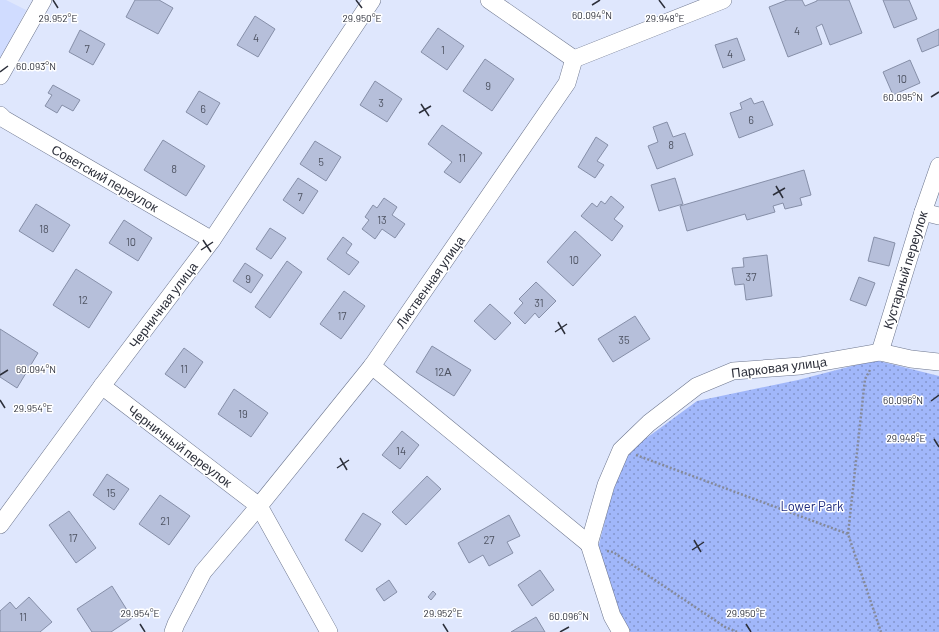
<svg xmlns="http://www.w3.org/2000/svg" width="939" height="632" font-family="Barlow,sans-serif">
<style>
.built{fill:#d0dcff}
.park{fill:url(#park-dots)}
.building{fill:#b6bfda;stroke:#868fa8}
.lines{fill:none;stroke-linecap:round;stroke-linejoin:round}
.minor-casing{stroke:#6d768e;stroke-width:18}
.path{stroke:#858a9b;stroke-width:2.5;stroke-dasharray:2 2;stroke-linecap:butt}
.minor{stroke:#fff;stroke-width:17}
.ticks{fill:none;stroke:#2c2f3a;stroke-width:1.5}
.labels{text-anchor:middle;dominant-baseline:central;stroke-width:3;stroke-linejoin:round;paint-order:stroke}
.number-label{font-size:11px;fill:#4e5362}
.street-label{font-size:13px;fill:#2c2f3a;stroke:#fff}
.park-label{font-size:13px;fill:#1e2b7e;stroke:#fff}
.ticks-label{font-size:10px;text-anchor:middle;fill:#2c2f3a;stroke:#fff;stroke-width:3;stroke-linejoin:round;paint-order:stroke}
</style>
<defs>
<pattern id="park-dots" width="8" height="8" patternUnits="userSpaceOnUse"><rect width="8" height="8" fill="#a1b7fa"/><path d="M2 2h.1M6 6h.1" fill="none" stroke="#8395cb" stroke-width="1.8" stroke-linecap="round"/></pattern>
</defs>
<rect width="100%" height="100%" fill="#dfe7fd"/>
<polygon class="built" points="0,0 6,0 26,10 0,61"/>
<polygon class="park" points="875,360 939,376 939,632 628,632 617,612 598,548 610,501 626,453 697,401 798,380"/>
<g class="building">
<polygon points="135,0 159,0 173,8 158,34 126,17"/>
<polygon points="787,0 802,0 805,6 817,1 817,0 849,0 862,33 830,45 822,24 816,27 822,44 788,57 769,7"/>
<polygon points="883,0 909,0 917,19 894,28"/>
<polygon points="255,16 275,29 258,57 237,45"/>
<polygon points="438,28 464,46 447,70 421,52"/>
<polygon points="939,29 939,45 922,52 917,39"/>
<polygon points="80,30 105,44 93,65 69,52"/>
<polygon points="737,38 745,60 723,68 715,45"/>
<polygon points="485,59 514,79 492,111 463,91"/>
<polygon points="910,60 920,83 893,95 883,72"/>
<polygon points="375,81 402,99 387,122 360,105"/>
<polygon points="53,85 80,100 73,111 62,105 57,113 45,106 52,95 48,93"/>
<polygon points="199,91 220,103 207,125 186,112"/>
<polygon points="751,98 754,104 763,101 773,125 739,138 730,113 742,109 740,103"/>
<polygon points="667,122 673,137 685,133 693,155 657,169 648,146 658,142 653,127"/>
<polygon points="442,125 482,153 460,183 444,172 452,162 428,144"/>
<polygon points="596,137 608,145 597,161 604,165 595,178 578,167"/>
<polygon points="163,140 205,166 186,196 144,170"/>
<polygon points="315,141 341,157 326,181 300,164"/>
<polygon points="804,170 811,195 800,198 802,205 785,209 783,203 773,206 775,212 747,220 745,214 687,231 680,206"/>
<polygon points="298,178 318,191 303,214 283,200"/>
<polygon points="675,178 683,204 659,211 651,185"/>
<polygon points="611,196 624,207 614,219 623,226 612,241 581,216 592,203 597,207 601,201 605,204"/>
<polygon points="384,198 397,207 392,215 405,224 395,238 382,229 375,239 362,229 369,220 365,217 373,205 377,208"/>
<polygon points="36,204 70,225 53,252 19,231"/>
<polygon points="124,220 152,238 138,261 109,243"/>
<polygon points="270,228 286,238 271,259 256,249"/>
<polygon points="575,231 601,255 573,286 547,262"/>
<polygon points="343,237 352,244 346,253 359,262 349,275 327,259"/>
<polygon points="874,237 895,243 889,266 868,261"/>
<polygon points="767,255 772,296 746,300 744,284 735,285 732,268 744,267 743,258"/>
<polygon points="287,261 302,272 270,318 255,307"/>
<polygon points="245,263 263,275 251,293 233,281"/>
<polygon points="76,269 112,292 89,328 53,305"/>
<polygon points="859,277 875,283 866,306 850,300"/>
<polygon points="536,282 556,301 539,318 535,313 525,324 514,313 523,303 519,299"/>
<polygon points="344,291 365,306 341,339 320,324"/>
<polygon points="490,304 511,323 495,340 474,321"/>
<polygon points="635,316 650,339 613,362 598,339"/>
<polygon points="0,329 38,353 17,388 0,377"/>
<polygon points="432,346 471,370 454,396 416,372"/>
<polygon points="184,348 203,362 185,388 165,374"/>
<polygon points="234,389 268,413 251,437 218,414"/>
<polygon points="402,431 419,445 400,469 382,455"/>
<polygon points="107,474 129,489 114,510 93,495"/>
<polygon points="427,476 441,489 406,525 392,512"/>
<polygon points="160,495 190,516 169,545 139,524"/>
<polygon points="69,511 96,548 76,563 49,525"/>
<polygon points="363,513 381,524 362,552 345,540"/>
<polygon points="509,515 520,536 507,542 513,553 489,566 483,555 469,563 458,543"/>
<polygon points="540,570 554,590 532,606 518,585"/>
<polygon points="389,580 397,592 384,601 376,589"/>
<polygon points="112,586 132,618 111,632 92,632 77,609"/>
<polygon points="433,591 436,594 431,600 428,597"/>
<polygon points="29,597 52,622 40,632 0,632 0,611 10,602 16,609"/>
<polygon points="536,617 545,632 511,632"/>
</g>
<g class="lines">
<g class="minor-casing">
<g id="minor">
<polyline points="489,0 574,59"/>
<polyline points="0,76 43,0"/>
<polyline points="0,115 4,119 212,240"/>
<polyline points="923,212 939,216"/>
<polyline points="880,352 923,212 939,166"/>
<polyline points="372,366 589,544"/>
<polyline points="102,386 259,506 203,572 176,624 173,632"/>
<polyline points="0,525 102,386 212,240 372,0"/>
<polyline points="329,632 259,506 372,366 567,83 574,59 723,0"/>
<polyline points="621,632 612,616 589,544 606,485 621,450 649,423 697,386 733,371 800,366 880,352 911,359 939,362"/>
</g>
</g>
<g class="path">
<polyline points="870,370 865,379 848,534 881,632"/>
<polyline points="636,455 848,534"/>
<polyline points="607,551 613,552 725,627 737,632"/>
</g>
<use href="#minor" class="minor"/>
</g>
<path class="ticks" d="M53,0l5,8M356,0l6,8M659,0l6,8M592,5l8,-5M0,72l8,-6M931,97l8,-5M421,104l8,12M419,113l12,-7M776,186l7,12M773,195l12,-7M203,240l8,12M201,250l12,-8M558,322l7,12M555,332l12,-8M0,375l8,-5M0,400l5,8M931,401l8,-6M934,439l5,8M340,458l7,12M337,468l12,-8M694,540l7,12M692,550l12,-8M140,624l5,8M443,624l5,8M746,624l5,8M560,632l9,-5"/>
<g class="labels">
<g class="number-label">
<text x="797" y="30">4</text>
<text x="256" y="37">4</text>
<text x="87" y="48">7</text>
<text x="443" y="49">1</text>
<text x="730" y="53">4</text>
<text x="902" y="78">10</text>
<text x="488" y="85">9</text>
<text x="381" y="102">3</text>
<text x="203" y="108">6</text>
<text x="751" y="119">6</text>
<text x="671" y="144">8</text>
<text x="462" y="157">11</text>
<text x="321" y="161">5</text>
<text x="174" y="168">8</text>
<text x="300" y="196">7</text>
<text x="382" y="219">13</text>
<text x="44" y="228">18</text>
<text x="131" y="241">10</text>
<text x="574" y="259">10</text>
<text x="751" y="276">37</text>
<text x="248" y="278">9</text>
<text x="83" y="299">12</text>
<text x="539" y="302">31</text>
<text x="342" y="315">17</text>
<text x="624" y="339">35</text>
<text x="184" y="368">11</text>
<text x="443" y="371">12А</text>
<text x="243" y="413">19</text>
<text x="401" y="450">14</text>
<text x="111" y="492">15</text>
<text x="165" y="520">21</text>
<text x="73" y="537">17</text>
<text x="489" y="539">27</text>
<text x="23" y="616">11</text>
</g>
<g class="street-label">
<text transform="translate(105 178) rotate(30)">Советский переулок</text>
<text transform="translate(905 270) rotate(-73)">Кустарный переулок</text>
<text transform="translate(430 282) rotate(-55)">Лиственная улица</text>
<text transform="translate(163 305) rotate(-53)">Черничная улица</text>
<text transform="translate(779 367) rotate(-7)">Парковая улица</text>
<text transform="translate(180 446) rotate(37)">Черничный переулок</text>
</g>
<g class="park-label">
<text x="812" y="506">Lower Park</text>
</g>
</g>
<g class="ticks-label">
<text x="592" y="19">60.094°N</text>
<text x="58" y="22">29.952°E</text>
<text x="362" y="22">29.950°E</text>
<text x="665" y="22">29.948°E</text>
<text x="36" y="70">60.093°N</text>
<text x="903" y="101">60.095°N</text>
<text x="36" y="373">60.094°N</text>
<text x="903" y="404">60.096°N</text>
<text x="33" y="412">29.954°E</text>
<text x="906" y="442">29.948°E</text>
<text x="140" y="617">29.954°E</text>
<text x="443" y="617">29.952°E</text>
<text x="746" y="617">29.950°E</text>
<text x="569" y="620">60.096°N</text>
</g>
</svg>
